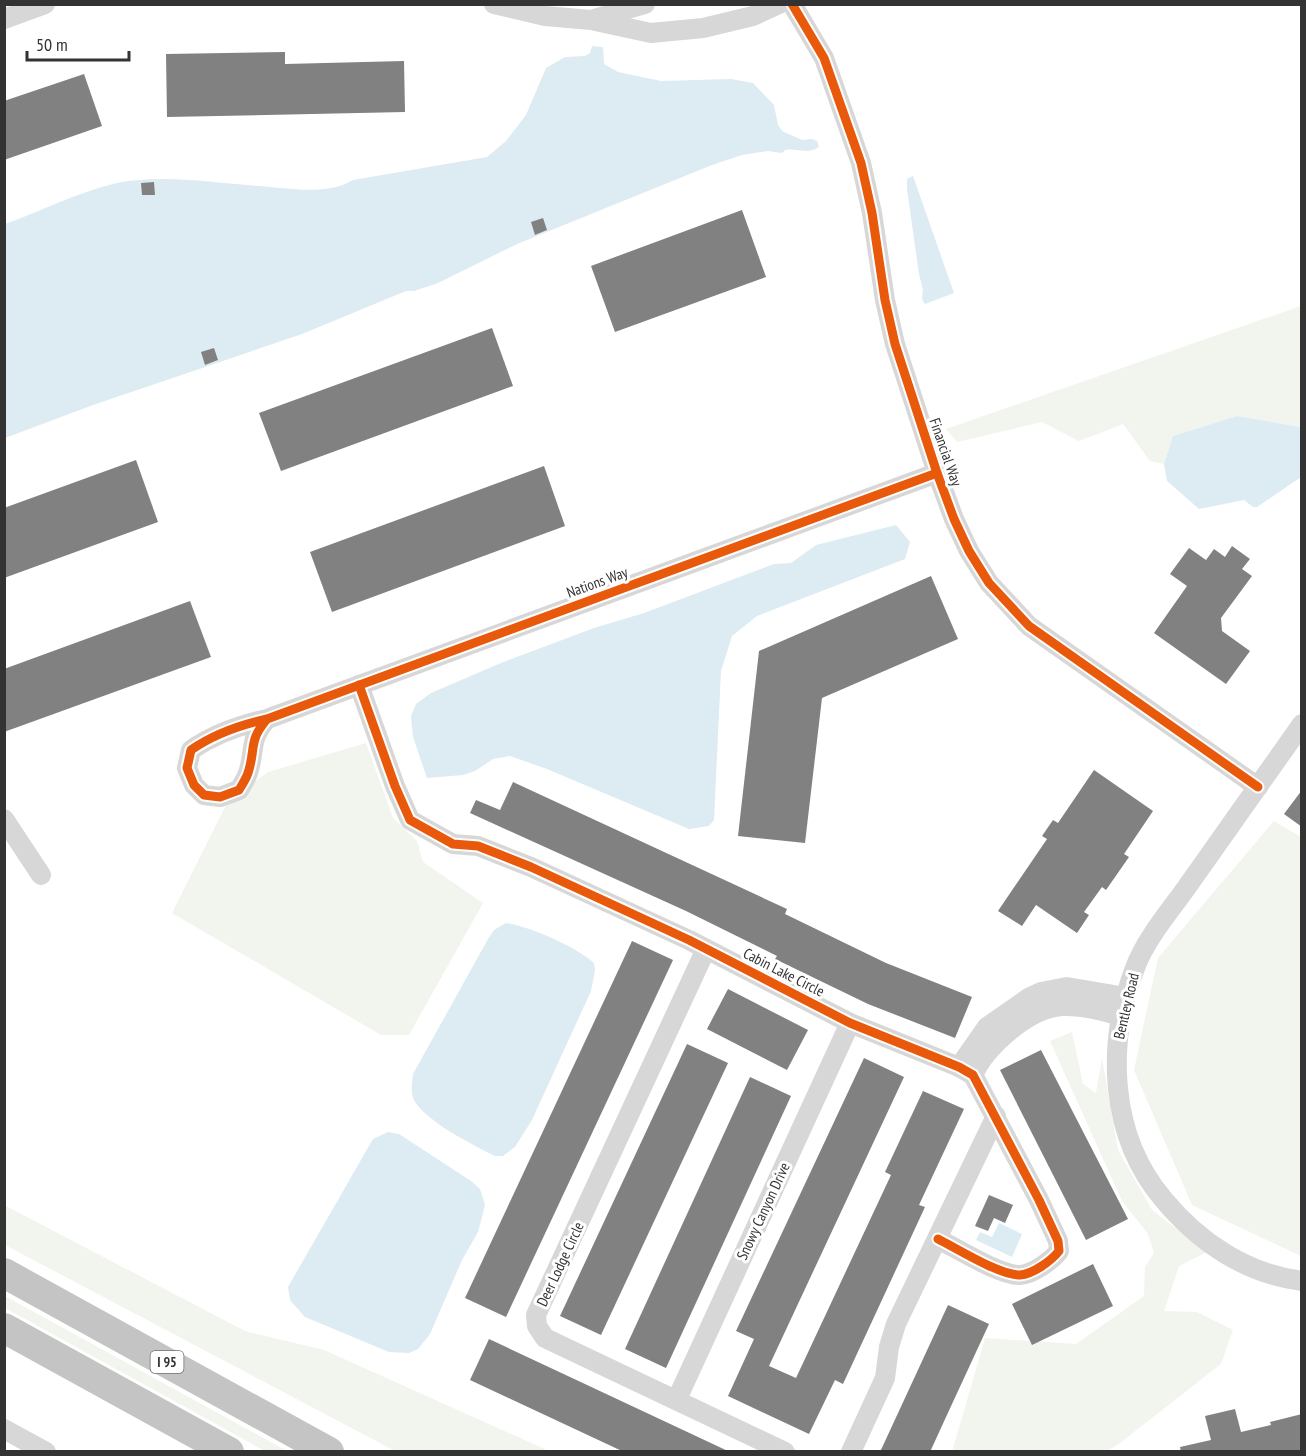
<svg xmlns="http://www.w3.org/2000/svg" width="1306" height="1456" font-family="'PT Sans Narrow',sans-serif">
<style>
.green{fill:#f1f5ed}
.water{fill:#ddebf3}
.building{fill:#818181}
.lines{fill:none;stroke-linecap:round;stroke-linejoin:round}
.minor{stroke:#d7d7d7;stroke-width:20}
.highway{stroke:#c4c4c4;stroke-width:30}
.cycleway-casing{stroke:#fff;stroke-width:13}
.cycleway{stroke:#e8590c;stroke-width:9}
.labels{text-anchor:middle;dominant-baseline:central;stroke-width:6;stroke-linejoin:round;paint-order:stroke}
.shield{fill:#fff;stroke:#707070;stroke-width:1.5}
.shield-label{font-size:14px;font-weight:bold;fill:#333}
.street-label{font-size:15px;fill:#333;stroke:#fff}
</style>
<rect width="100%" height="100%" fill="#fff"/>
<g class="green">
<polygon points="1301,306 1302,426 1300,427 1237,416 1173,436 1164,464 1150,461 1123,424 1079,441 1042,422 957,442 946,429"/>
<polygon points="366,743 393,818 417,841 423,862 483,903 409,1035 381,1035 172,913 227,803 268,772"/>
<polygon points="1274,821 1301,837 1301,1256 1192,1205 1134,1070 1158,958"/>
<polygon points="1072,1032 1083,1084 1096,1093 1102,1058 1118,1150 1152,1210 1207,1252 1179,1266 1164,1311 1197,1312 1233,1330 1221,1364 1116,1446 1106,1451 952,1452 985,1338 1076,1344 1144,1296 1145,1267 1154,1253 1148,1234 1122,1201 1050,1041"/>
<polygon points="4,1205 245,1331 324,1350 549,1451 395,1451 5,1245"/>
<polygon points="5,1296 287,1451 265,1451 5,1308"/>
</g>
<g class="water">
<path d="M592,46l11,1 1,17 14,8 43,9 70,-2 22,4 21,22 4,20 4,6 20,9 10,-1 5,2 2,6c-12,8 -21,1 -34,3l-3,3 -14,-2 -26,4 -30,10 -195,79 -79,39 -24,8h-8l-104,43 -209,71 -88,33v-214c36,-13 73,-32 112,-41 46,-9 95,0 141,3 30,2 69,10 95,-6l134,-23 19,-16 20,-26 20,-47 19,-11 20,-1 5,-3z"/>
<polygon points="913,176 954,293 925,304 922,299 923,290 919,274 907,189 907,179"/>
<polygon points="1237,416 1300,427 1301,426 1301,477 1257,507 1253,507 1244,500 1199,509 1167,481 1164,464 1173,436"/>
<polygon points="896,525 910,542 905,559 757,616 732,636 721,671 714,820 709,826 689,829 547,769 510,756 493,759 475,771 463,775 427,778 413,737 411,716 416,704 431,693 501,663 594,628 644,613 774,564 791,563 816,545"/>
<path d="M506,923c23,3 72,25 88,40l1,7 -4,21 -59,129 -17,27 -12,9h-8c-22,-11 -66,-33 -80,-54 -5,-8 -3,-18 -2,-28l75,-135 6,-9z"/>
<polygon points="388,1132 399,1134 471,1181 480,1189 485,1205 478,1232 462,1260 430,1334 418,1349 409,1353 389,1352 305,1317 290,1300 288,1287 373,1139"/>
<polygon points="999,1223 1022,1234 1012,1257 976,1240 980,1232 992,1237"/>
</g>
<g class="building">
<polygon points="285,52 285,64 404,61 405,112 167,117 166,54"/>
<polygon points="84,74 102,126 4,160 4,101"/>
<polygon points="154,182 155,195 142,195 141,183"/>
<polygon points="742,210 766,277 615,332 591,266"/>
<polygon points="543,218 547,230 535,235 531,222"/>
<polygon points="492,328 513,386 281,471 259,413"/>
<polygon points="214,348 218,360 205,365 201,352"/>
<polygon points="136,460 158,522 4,578 4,508"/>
<polygon points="544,466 565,526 332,612 310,552"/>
<polygon points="1232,546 1250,559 1242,569 1252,576 1221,618 1222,631 1250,651 1226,684 1154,633 1187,586 1170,574 1189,548 1206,560 1214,549 1225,557"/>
<polygon points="931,576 958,639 822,698 805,843 738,836 759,651"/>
<polygon points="190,601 211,657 4,732 4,669"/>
<polygon points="1094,770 1153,811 1124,854 1129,857 1106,890 1102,887 1084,912 1089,915 1077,933 1036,905 1022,926 998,911 1047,839 1042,836 1053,820 1058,823"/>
<polygon points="513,782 787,909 785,914 886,963 972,997 955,1038 868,1004 775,959 777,956 686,911 470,813 476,800 500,810"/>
<polygon points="1302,790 1302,827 1284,814"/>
<polygon points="632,941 673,960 506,1317 465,1298"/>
<polygon points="728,989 808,1030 787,1070 707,1029"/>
<polygon points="687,1044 728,1063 601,1335 560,1316"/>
<polygon points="1041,1050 1128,1219 1086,1240 1000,1070"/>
<polygon points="864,1058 904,1077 769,1366 796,1378 891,1175 885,1172 923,1091 964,1109 919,1205 925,1207 843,1384 835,1380 809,1434 728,1396 754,1339 736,1331"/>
<polygon points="750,1077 791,1096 666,1368 625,1349"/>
<polygon points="989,1195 1013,1205 1005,1223 994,1218 988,1231 975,1226"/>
<polygon points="1093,1264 1113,1306 1032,1345 1012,1304"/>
<polygon points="948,1305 989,1324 946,1417 930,1452 880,1452"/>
<polygon points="489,1339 570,1377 730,1452 624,1452 470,1380"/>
<polygon points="1235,1409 1241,1432 1271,1425 1270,1422 1302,1414 1302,1452 1181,1452 1180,1447 1211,1440 1205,1416"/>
</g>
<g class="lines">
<g class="minor">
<polyline points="494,4 545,16 591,20 651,33 703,28 753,16 779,4"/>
<polyline points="792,4 824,58 861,163 872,213 885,300 895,344 937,473 954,519 969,551 989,583 1029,626 1258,787"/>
<polyline points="4,19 45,4"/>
<polyline points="594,19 645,4"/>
<path d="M359,685l36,101 15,34 43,24 25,2 53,21 158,73 161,83 109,44 14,8 66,125 19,41 1,10c-8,10 -26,23 -39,24 -21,0 -62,-26 -82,-36"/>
<path d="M267,719c-19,22 -11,30 -19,54 -2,6 -6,12 -9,17l-19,7 -16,-2 -10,-10 -7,-17 4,-18c23,-16 49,-25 76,-31l670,-246"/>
<path d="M1302,724c-38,53 -75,107 -113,160 -18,26 -43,54 -54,84 -29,76 -26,168 29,232 35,42 82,74 138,81"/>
<polyline points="4,819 41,875"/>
<polyline points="706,949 536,1315 537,1326 545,1338 785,1452"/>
<polyline points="959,1067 987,1027 1030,997 1041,992 1067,987 1126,997"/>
<path d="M973,1075c13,-29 56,-67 89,-69 20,-1 40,5 59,10"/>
<polyline points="677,1399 850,1023"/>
<polyline points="4,1429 46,1452"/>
<polyline points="851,1452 885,1378 889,1347 896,1324 996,1116"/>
</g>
<g class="highway">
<polyline points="4,1273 329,1452"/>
<polyline points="4,1328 229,1452"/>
</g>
<g class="cycleway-casing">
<g id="cycleway">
<polyline points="792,4 824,58 861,163 872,213 885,300 895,344 937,473 954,519 969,551 989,583 1029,626 1258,787"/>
<path d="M359,685l36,101 15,34 43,24 25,2 53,21 158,73 161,83 109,44 14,8 66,125 19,41 1,10c-8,10 -26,23 -39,24 -21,0 -62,-26 -82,-36"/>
<path d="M267,719c-19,22 -11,30 -19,54 -2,6 -6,12 -9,17l-19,7 -16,-2 -10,-10 -7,-17 4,-18c23,-16 49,-25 76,-31l670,-246"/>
</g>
</g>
<use href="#cycleway" class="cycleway"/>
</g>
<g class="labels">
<rect class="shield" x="150.5" y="1351" width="33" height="22" rx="4.5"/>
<g class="shield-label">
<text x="167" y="1362">I 95</text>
</g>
<g class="street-label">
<text transform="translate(946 452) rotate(71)">Financial Way</text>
<text transform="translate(597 582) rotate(-20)">Nations Way</text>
<text transform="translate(784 972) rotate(27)">Cabin Lake Circle</text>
<text transform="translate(1126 1006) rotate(-77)">Bentley Road</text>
<text transform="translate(763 1211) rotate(-65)">Snowy Canyon Drive</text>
<text transform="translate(560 1264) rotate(-65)">Deer Lodge Circle</text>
</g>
</g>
<rect width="1306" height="1456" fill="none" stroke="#333333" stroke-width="12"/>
<path d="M27 51v9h102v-9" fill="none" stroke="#333333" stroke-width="3"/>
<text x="36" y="51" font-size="18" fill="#333333" stroke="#ffffff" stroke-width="4.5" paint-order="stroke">50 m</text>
</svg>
